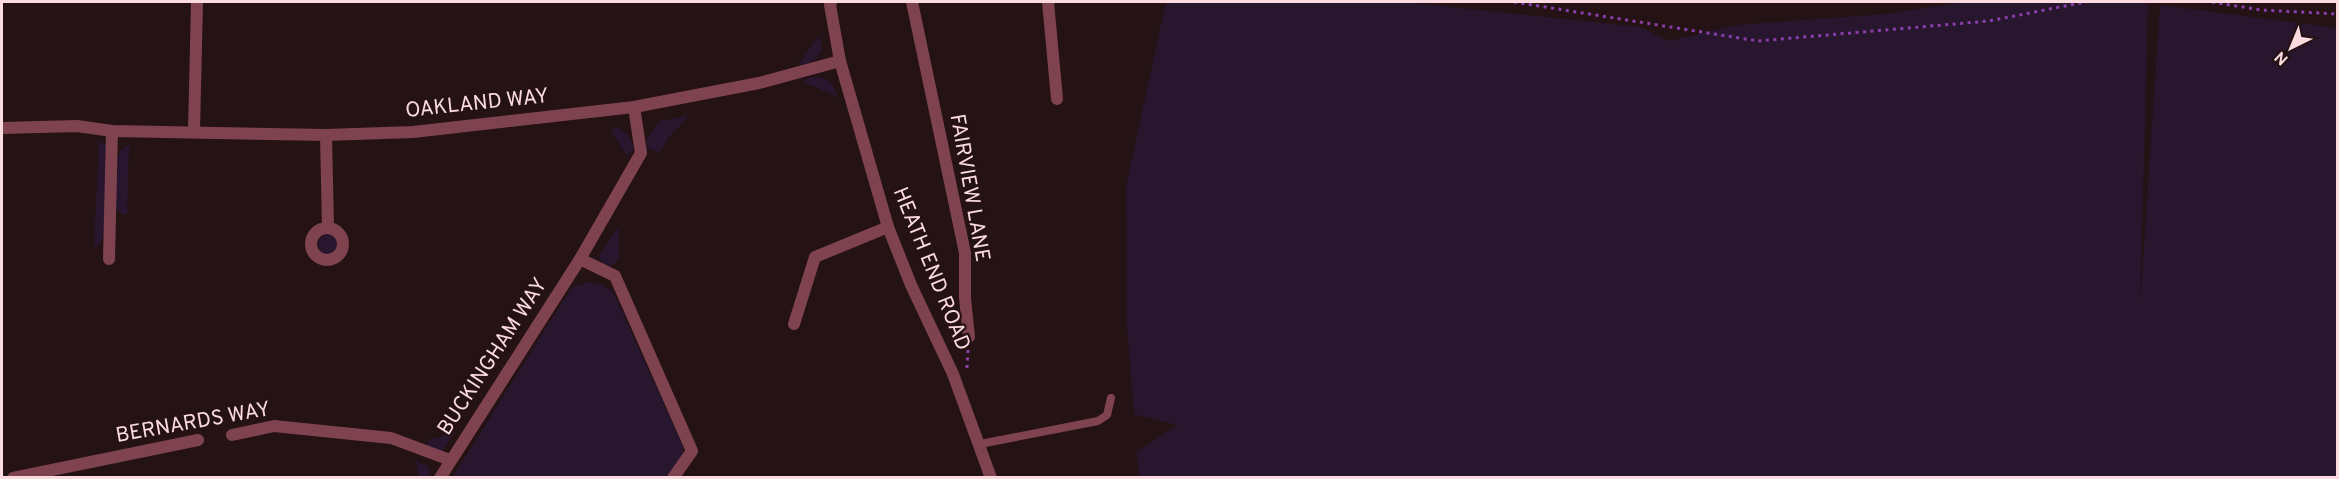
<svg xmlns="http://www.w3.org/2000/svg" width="2339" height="479" font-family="Overpass,sans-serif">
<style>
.green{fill:#28162f}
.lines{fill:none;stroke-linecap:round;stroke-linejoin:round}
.path{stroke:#8a3eab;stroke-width:3;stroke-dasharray:3 4.5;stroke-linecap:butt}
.service{stroke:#7f434f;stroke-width:8}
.minor{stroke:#7f434f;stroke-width:12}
.tertiary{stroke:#7f434f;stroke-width:12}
.labels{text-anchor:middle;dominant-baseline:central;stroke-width:4.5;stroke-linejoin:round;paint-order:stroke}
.street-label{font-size:21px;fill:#fbdbdf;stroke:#251214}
</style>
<rect width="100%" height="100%" fill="#251214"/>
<g class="green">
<polygon points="1166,2 1404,2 1640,27 1669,41 1736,25 1886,14 1964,2 2148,2 2140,307 2160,5 2337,28 2337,477 1139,477 1137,452 1178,425 1134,414 1127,328 1126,186"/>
<polygon points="818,37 821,41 821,52 815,60 800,66 799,64"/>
<path d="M811,77c17,0 22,3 26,20l-35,-16z"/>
<polygon points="686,116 687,118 669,136 659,153 647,147 646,140 660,121"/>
<polygon points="616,126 627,134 634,148 627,156 611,132"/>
<polygon points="99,142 107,144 105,230 99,246 94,246"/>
<path d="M129,144l-2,70h-5l-5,-4c0,-18 -9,-57 12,-66z"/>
<polygon points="616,229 619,231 619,260 605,270 599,256"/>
<circle cx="329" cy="245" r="11"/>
<polygon points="591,282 603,285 613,292 682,444 685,459 672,478 452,478 572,287"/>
<polygon points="455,432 442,452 425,448 430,440"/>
<polygon points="415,460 428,467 430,472 428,477 419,477"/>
</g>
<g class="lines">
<g class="path">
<polyline points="1514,2 1758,41 1989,21 2085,2"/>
<polyline points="2212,2 2261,10 2338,14"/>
<polyline points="967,368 968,350"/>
</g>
<polyline class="service" points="980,444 1098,421 1107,415 1111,398"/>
<g class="minor">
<polyline points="912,2 965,253 965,298 969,337"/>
<polyline points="1048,2 1057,99"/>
<polyline points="2,128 77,126 112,131 326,135 413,132 634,107 759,83 840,61"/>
<polyline points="194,131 197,2"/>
<polyline points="326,135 328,228"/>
<circle cx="327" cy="244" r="16"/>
<polyline points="109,259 112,131"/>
<polyline points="580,259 615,276 692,451 673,478"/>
<polyline points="794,324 815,257 888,227"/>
<polyline points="232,435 274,426 391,438 450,460"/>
<polyline points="13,478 198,440"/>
<polyline points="440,478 580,259 641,153 634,107"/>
</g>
<polyline class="tertiary" points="831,2 830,5 840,61 888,227 911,285 953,374 991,478"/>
</g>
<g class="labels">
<g class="street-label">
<text transform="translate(477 104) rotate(-6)">OAKLAND WAY</text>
<text transform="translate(969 188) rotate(80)">FAIRVIEW LANE</text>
<text transform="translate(931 269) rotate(68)">HEATH END ROAD</text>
<text transform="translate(493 357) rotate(-57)">BUCKINGHAM WAY</text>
<text transform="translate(193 423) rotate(-10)">BERNARDS WAY</text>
</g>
</g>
<rect width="2339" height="479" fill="none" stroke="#fbdbdf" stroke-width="6"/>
<g transform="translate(2291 48) rotate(223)" stroke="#251214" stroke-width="4.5" paint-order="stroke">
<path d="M0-4.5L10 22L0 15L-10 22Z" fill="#fbdbdf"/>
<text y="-9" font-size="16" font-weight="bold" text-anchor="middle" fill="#fbdbdf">N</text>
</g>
</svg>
